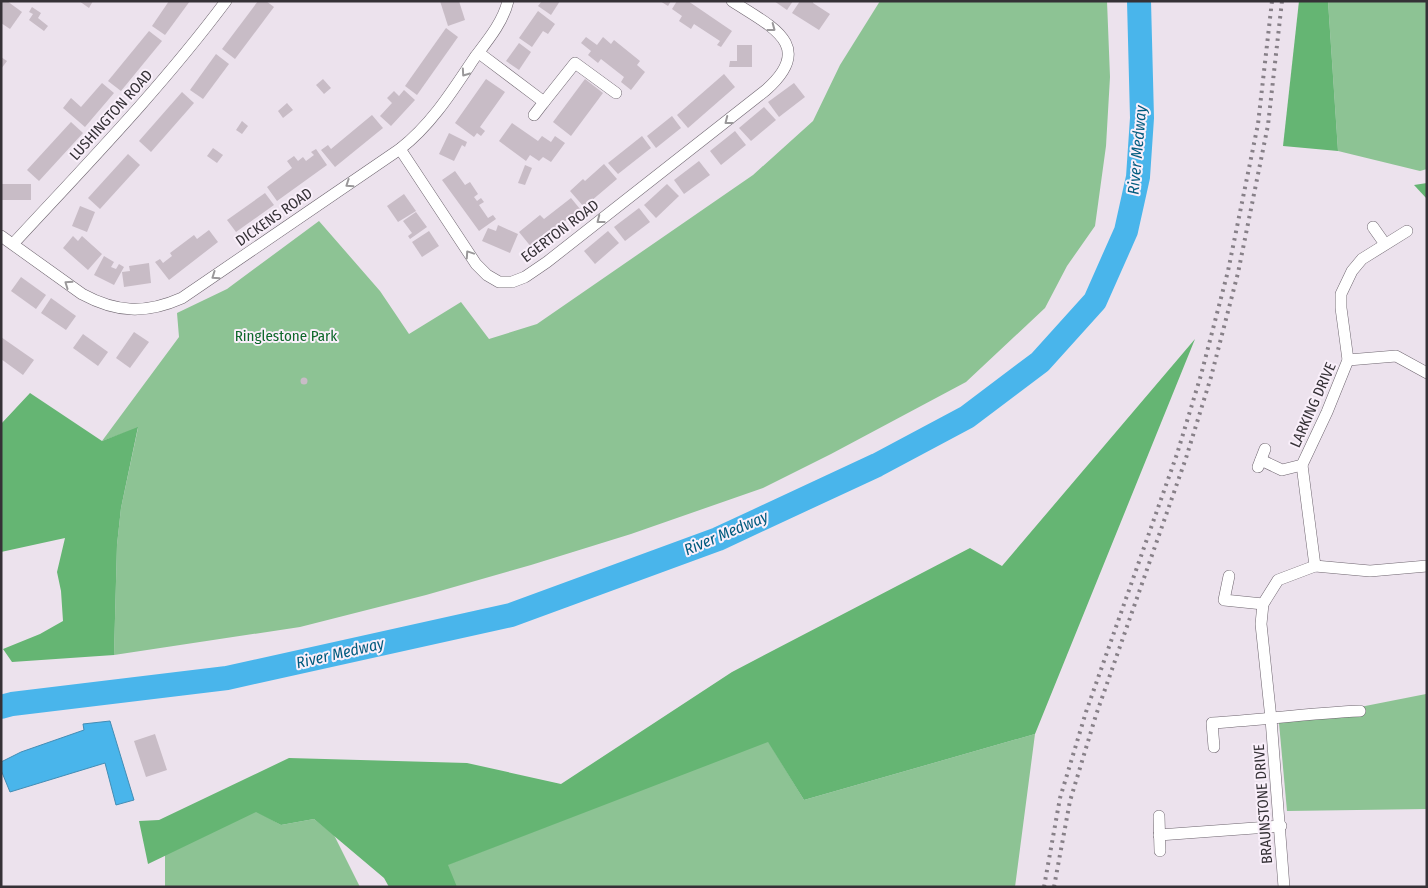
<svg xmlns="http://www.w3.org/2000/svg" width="1428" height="888" font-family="'Fira Sans Condensed',sans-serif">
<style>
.green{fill:#8dc394}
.forest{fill:#65b573}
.water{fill:#49b5eb;stroke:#438db5}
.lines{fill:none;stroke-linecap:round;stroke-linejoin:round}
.river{stroke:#49b5eb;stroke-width:24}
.building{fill:#c8bcc6}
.street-casing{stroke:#6e656f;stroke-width:12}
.street{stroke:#fff;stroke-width:11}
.rail{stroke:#878088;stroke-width:4;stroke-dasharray:2.5 5;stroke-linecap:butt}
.oneway{stroke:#9a989a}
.labels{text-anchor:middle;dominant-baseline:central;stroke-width:4;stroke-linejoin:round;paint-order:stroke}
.street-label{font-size:15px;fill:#353136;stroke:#f9effa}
.park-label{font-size:15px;fill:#0d672a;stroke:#f9effa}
.water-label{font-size:16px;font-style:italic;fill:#015b7f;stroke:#f9effa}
</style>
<rect width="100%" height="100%" fill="#ece2ed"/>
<g class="green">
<polygon points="880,1 1107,1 1110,77 1106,146 1095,226 1067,266 1045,308 966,382 831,454 763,488 631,534 531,565 426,595 300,627 114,655 117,545 121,508 138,428 102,441 179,337 177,313 227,289 319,221 380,291 409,334 461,302 489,339 537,324 753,175 813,121 840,65"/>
<polygon points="1328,1 1427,1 1427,169 1420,171 1338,151"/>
<polygon points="1426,694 1427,809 1287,811 1279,723"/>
<polygon points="1035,734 1015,887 389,887 768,741 804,800"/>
<polygon points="256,811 281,825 314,819 334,835 360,887 165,887 165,855"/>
</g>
<g class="forest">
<polygon points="1299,1 1328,1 1338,151 1283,146"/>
<polygon points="1427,183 1427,199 1414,185"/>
<polygon points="1195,339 1035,734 804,800 768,742 448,865 457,887 389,887 384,878 314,819 281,825 256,812 148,864 139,821 159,820 289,758 467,763 561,784 732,672 970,548 1002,566"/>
<polygon points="30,393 102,441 138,427 121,508 117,545 114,655 12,662 3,649 40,634 63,621 61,591 57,572 65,538 1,552 1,424"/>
</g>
<polygon class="water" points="110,721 134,800 116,805 105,763 10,792 1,770 1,762 21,752 84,730 83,724"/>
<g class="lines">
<polyline class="river" points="1,707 12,704 227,678 511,615 718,539 877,465 967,417 1040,362 1095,301 1126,231 1138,177 1142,118 1139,1"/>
</g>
<g class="building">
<polygon points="2,1 7,1 22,12 10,29 1,23"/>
<polygon points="79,1 93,1 89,8"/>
<polygon points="169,1 190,1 165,35 152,26"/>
<polygon points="258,1 266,1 274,7 235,59 222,49"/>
<polygon points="440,1 459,1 465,20 448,26"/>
<polygon points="542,1 560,1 551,15 538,6"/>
<polygon points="660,1 671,1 668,6"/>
<polygon points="677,1 688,1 732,31 721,47 717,45 720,41 694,24 691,29 679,21 682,16 672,9"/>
<polygon points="774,1 793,1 787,10"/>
<polygon points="800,1 813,1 813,3 830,14 819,30 792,13"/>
<polygon points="32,7 41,13 38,18 48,26 44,31 29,20 33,14 29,12"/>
<polygon points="538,11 555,24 548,34 543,31 532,47 519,38"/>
<polygon points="446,28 458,37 417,95 405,86"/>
<polygon points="149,31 162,41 121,91 108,81"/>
<polygon points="586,37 597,45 603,37 611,44 614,40 640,61 637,65 645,72 631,90 621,82 624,77 601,59 598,63 588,55 591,51 581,43"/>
<polygon points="519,43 531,52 519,70 506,61"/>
<polygon points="737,45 752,45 752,67 729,67 730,61 737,61"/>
<polygon points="216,54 229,64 203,99 190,90"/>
<polygon points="1,57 7,61 1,69"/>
<polygon points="724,74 735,87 688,128 677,115"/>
<polygon points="323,79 331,88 324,94 316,85"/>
<polygon points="486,79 505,92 480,127 485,131 481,136 477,133 474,137 455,123"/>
<polygon points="585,79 603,93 571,136 553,122"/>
<polygon points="102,83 114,93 85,127 63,108 71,98 81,107"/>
<polygon points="794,83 805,97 779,117 768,102"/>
<polygon points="404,90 415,100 391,126 380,116 392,103 387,98 394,91 399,96"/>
<polygon points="182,92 194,103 151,152 139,141"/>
<polygon points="287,103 293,110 283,118 278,111"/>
<polygon points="764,107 776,120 751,141 739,128"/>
<polygon points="372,115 383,128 335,167 321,150 328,145 331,149"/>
<polygon points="672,116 681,128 656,148 647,136"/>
<polygon points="242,121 248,126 242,134 236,130"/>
<polygon points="71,122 83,133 39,181 27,170"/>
<polygon points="512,123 538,141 542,136 551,142 555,136 565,143 551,162 543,157 539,161 530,155 526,161 499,141"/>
<polygon points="735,131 746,145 721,165 710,151"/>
<polygon points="449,133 467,142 465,147 462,145 454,161 439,154"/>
<polygon points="642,136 651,148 618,174 608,163"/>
<polygon points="213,148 223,155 217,163 207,156"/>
<polygon points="316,149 327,165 277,201 267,187 292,168 287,161 294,156 298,161 303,157 306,161 314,155 311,152"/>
<polygon points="128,154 140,165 100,209 88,198"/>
<polygon points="699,161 710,175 684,194 674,180"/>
<polygon points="604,164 617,179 584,207 570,191 583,179 585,181"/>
<polygon points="525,165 532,168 525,185 518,183"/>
<polygon points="455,171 465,185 470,182 478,194 474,197 477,201 481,198 484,202 479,205 488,218 493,215 496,219 479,231 442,180"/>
<rect x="1" y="184" width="30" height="16"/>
<polygon points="667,184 679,196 656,218 644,205"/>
<polygon points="265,193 274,205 236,232 227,220"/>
<polygon points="404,194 416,211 398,222 387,206"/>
<polygon points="571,198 580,209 532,248 519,232 540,215 544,219"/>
<polygon points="80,206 95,212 87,232 72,226"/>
<polygon points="639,208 650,222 625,241 614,227"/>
<polygon points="416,212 427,227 410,239 408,236 412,233 403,221"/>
<polygon points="498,225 518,234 510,253 482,241 488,228 496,231"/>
<polygon points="209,230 218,242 169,280 155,262 160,259 163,263 172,256 170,253 194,235 197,239"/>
<polygon points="429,231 439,246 422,257 412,242"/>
<polygon points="608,231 619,243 595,264 584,251"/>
<polygon points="73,236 78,241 82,236 102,254 88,270 63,248"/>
<polygon points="104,256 114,262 111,267 116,269 119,264 124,267 114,285 94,275"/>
<polygon points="149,263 151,283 124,287 122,272 130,271 129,266"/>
<polygon points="21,277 46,295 36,309 11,291"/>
<polygon points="51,298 76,316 66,330 41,313"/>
<polygon points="134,332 149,342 130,368 116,358"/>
<polygon points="83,334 108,352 98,366 73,348"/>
<polygon points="1,337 34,360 23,375 1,359"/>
<circle cx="304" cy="381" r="3.5"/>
<polygon points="155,734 167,770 146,777 134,741"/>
</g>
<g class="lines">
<g class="street-casing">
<g id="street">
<polyline points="479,53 544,102 534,115"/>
<polyline points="544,102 575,63 616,93"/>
<path d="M400,149l76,115 11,11 12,7h13l13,-5 22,-15 219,-172c51,-45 4,-64 -34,-89"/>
<polyline points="1373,227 1385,244"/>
<path d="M1,236l81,58c35,19 64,20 100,4l218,-149c32,-25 53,-59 75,-92 13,-17 28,-35 33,-56"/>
<path d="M13,244c73,-79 148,-156 213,-243"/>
<polyline points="1348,360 1396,356 1427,373"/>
<polyline points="1261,460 1282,470 1302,465"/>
<polyline points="1258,467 1265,449"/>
<polyline points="1315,566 1302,465 1327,412 1348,360 1341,308 1341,294 1352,271 1362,259 1407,231"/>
<polyline points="1229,576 1224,600 1263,604"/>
<path d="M1214,747l-2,-24c49,-3 99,-10 148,-12"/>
<polyline points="1159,816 1160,851"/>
<polyline points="1159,835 1281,826"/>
<polyline points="1284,887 1271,719 1261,624 1263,604 1278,580 1315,566 1370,571 1427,566"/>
</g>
</g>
<use href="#street" class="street"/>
<g class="rail">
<polyline points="1044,887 1060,798 1086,712 1177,454 1201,375 1228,271 1258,124 1272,1"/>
<polyline points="1054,887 1070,801 1096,715 1186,458 1211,377 1238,273 1268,125 1282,1"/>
</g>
</g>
<defs><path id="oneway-chevron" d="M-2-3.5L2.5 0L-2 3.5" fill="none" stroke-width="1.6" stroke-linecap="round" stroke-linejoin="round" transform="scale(1.25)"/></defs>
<g class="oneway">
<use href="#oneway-chevron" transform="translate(772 28) rotate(37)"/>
<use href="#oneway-chevron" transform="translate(465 73) rotate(125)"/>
<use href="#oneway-chevron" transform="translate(728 121) rotate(142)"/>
<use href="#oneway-chevron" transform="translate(349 184) rotate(146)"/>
<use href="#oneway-chevron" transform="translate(600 220) rotate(142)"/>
<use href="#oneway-chevron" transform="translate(469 254) rotate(-124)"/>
<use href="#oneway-chevron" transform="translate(215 276) rotate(145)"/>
<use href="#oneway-chevron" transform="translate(68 284) rotate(-145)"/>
</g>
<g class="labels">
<g class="street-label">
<text transform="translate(111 115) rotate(-48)">LUSHINGTON ROAD</text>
<text transform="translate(274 217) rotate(-35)">DICKENS ROAD</text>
<text transform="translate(560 231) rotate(-37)">EGERTON ROAD</text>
<text transform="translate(1313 405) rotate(-66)">LARKING DRIVE</text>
<text transform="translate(1263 804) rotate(-94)">BRAUNSTONE DRIVE</text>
</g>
<g class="park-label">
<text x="286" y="336">Ringlestone Park</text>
</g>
<g class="water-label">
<text transform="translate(1137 150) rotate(-85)">River Medway</text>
<text transform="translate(726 533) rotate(-23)">River Medway</text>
<text transform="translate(340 653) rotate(-13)">River Medway</text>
</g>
</g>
<rect width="1428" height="888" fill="none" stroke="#353136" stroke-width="5"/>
</svg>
